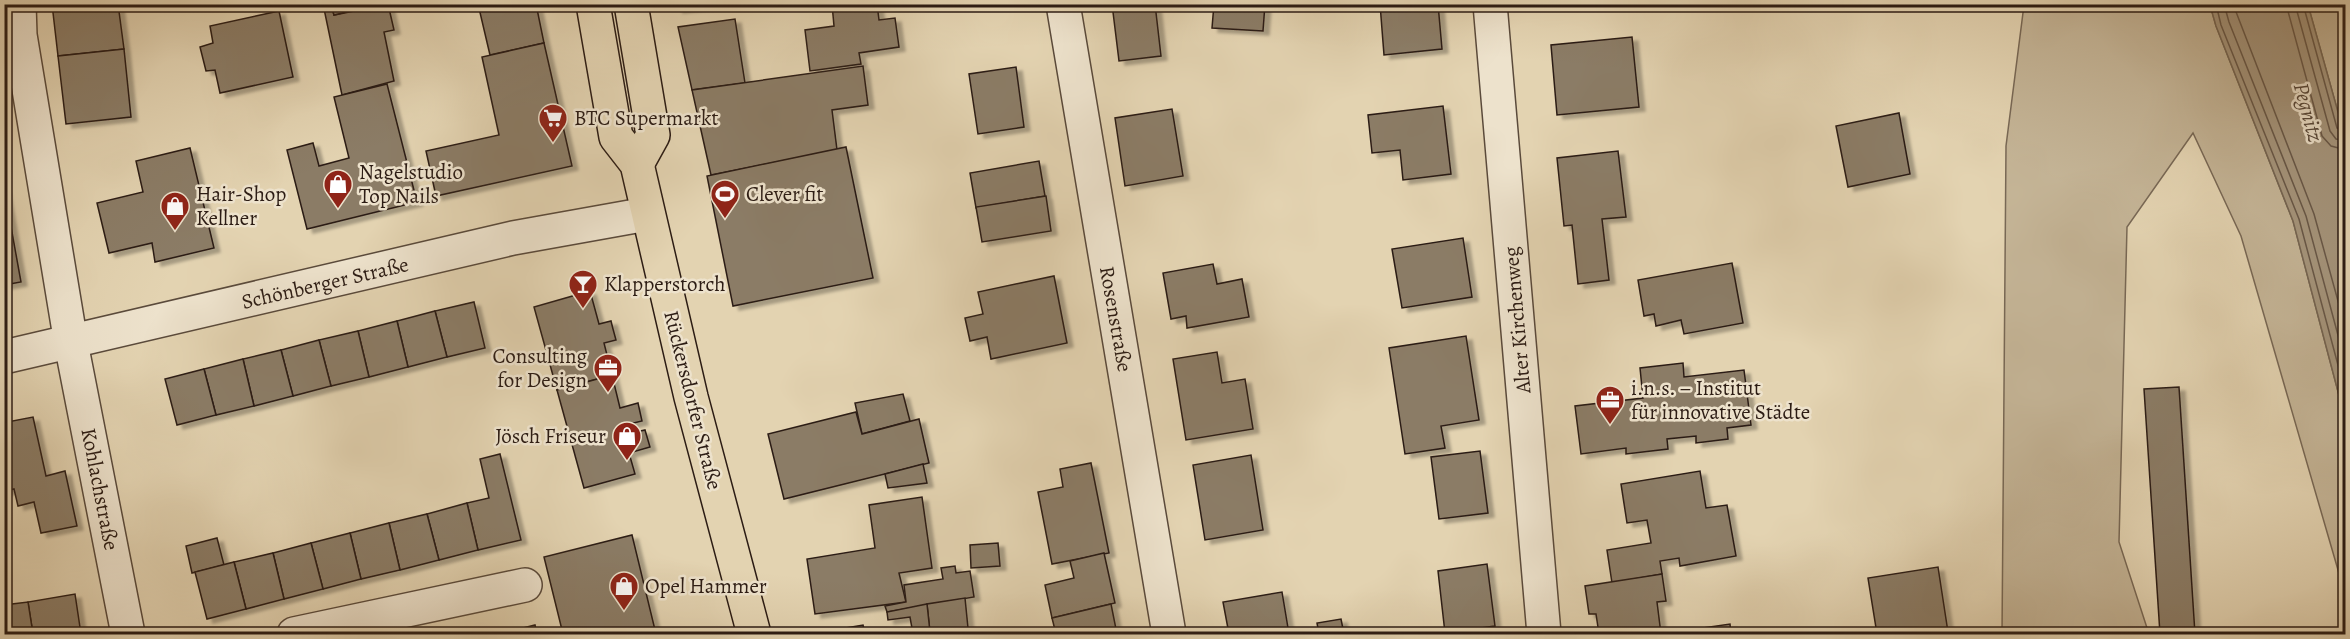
<svg xmlns="http://www.w3.org/2000/svg" width="2350" height="639" font-family="Alegreya,serif">
<style>
.green{fill:#c4b496;stroke:#786855;stroke-width:1.5}
.water{fill:#a5957c;stroke:#756552;stroke-width:1.5}
.lines{fill:none;stroke-linecap:round;stroke-linejoin:round}
.shore{stroke:#685848;stroke-width:1.5}
.building{fill:#8b7b66;stroke:#2c1c14;stroke-width:1.5;filter:url(#shadow)}
.minor-casing{stroke:#5a4a3b;stroke-width:36}
.major-casing{stroke:#2c1c14;stroke-width:36}
.minor{stroke:#ede2cc;stroke-width:33}
.major{stroke:#e3d3b1;stroke-width:33}
.labels{text-anchor:middle;dominant-baseline:central;stroke-width:5;stroke-linejoin:round;paint-order:stroke}
.poi-label{font-size:21px;fill:#2c1c14;stroke:#ede2cc;text-anchor:start}
.street-label{font-size:21px;fill:#2c1c14;stroke:#ede2cc}
.water-label{font-size:22px;font-style:italic;fill:#564638;stroke:#ede2cc}
</style>
<defs>
<filter id="shadow"><feDropShadow dx="6" dy="4" stdDeviation="1.5" flood-color="#0004"/></filter>
</defs>
<rect width="100%" height="100%" fill="#e3d3b1"/>
<filter id="stains"><feTurbulence type="fractalNoise" baseFrequency=".00333" numOctaves="4"/><feColorMatrix values="0 0 0 0 .2 0 0 0 0 .09 0 0 0 0 .02 0 0 0 .5 -.17"/></filter>
<radialGradient id="worn" r=".72"><stop offset=".6" stop-color="#630" stop-opacity="0"/><stop offset="1" stop-color="#630" stop-opacity=".3"/></radialGradient>
<g class="green">
<polygon points="2024,5 2210,5 2216,26 2293,221 2345,418 2345,594 2241,236 2193,133 2127,227 2119,542 2149,634 2002,634 2006,146"/>
<polygon points="2308,5 2345,5 2345,137"/>
</g>
<polygon class="water" points="2210,5 2308,5 2345,137 2345,418 2293,221 2216,26"/>
<g class="lines">
<g class="shore">
<polyline points="2216,4 2221,25 2299,219 2346,395"/>
<polyline points="2224,4 2229,22 2306,216 2346,365"/>
<polyline points="2233,4 2314,214 2346,330"/>
<polyline points="2286,4 2322,136 2331,146 2346,150"/>
<polyline points="2295,4 2330,131 2336,139 2346,141"/>
<polyline points="2303,4 2337,128 2346,133"/>
</g>
</g>
<g class="building">
<polygon points="52,4 118,4 124,49 58,56"/>
<polygon points="323,4 331,4 334,15 388,4 394,30 384,32 394,81 342,95"/>
<polygon points="331,4 379,4 334,15"/>
<polygon points="478,4 536,4 544,43 490,55"/>
<polygon points="677,4 721,4 677,9"/>
<polygon points="832,4 877,4 879,20 895,18 899,47 859,53 861,64 810,71 805,30 834,26"/>
<polygon points="1112,4 1155,4 1161,56 1119,61"/>
<polygon points="1214,4 1265,4 1263,31 1212,28"/>
<polygon points="1380,4 1438,4 1442,49 1384,55"/>
<polygon points="279,11 293,77 220,93 215,70 206,71 200,47 213,43 210,26"/>
<polygon points="735,19 745,83 692,90 678,27"/>
<polygon points="1632,37 1639,107 1557,115 1551,45"/>
<polygon points="544,43 572,166 436,196 426,151 499,135 482,57"/>
<polygon points="124,49 131,117 66,124 58,56"/>
<polygon points="863,66 868,105 832,110 837,150 711,175 692,90"/>
<polygon points="1016,67 1024,127 978,134 969,74"/>
<polygon points="387,84 417,202 307,229 287,150 313,143 319,166 349,158 334,97"/>
<polygon points="1443,106 1451,174 1403,180 1400,150 1372,153 1368,115"/>
<polygon points="1172,109 1183,176 1125,186 1115,118"/>
<polygon points="1899,113 1910,174 1848,187 1836,126"/>
<polygon points="846,147 873,278 733,306 707,176"/>
<polygon points="190,148 214,248 155,262 152,243 109,253 97,203 143,192 136,161"/>
<polygon points="1618,151 1626,217 1602,219 1609,280 1578,284 1572,225 1564,226 1557,158"/>
<polygon points="1039,161 1045,196 976,208 970,173"/>
<polygon points="4,188 21,282 4,285"/>
<polygon points="1046,196 1051,231 982,242 976,207"/>
<polygon points="1463,238 1472,297 1402,308 1392,249"/>
<polygon points="1732,263 1743,323 1684,334 1681,320 1656,326 1654,314 1644,316 1638,280"/>
<polygon points="1213,264 1217,284 1242,279 1249,317 1187,328 1186,316 1171,319 1163,273"/>
<polygon points="1054,276 1067,343 991,359 987,337 970,341 965,318 983,314 978,292"/>
<polygon points="590,291 599,324 611,321 613,329 616,340 604,343 612,375 557,390 534,307"/>
<polygon points="474,302 485,348 447,357 435,311"/>
<polygon points="435,311 447,357 408,367 397,321"/>
<polygon points="397,321 408,367 369,377 358,331"/>
<polygon points="358,331 369,377 331,386 319,340"/>
<polygon points="1466,336 1479,420 1441,426 1445,448 1405,454 1389,348"/>
<polygon points="319,340 331,386 293,396 281,350"/>
<polygon points="281,350 293,396 254,406 243,359"/>
<polygon points="1217,352 1222,383 1245,379 1253,429 1186,440 1173,359"/>
<polygon points="243,359 254,406 216,415 204,369"/>
<polygon points="1683,363 1684,377 1744,370 1751,425 1727,428 1728,439 1696,443 1696,436 1667,439 1668,449 1626,454 1626,448 1581,454 1575,406 1643,398 1640,368"/>
<polygon points="204,369 216,415 177,425 165,379"/>
<polygon points="612,375 620,408 638,403 642,421 625,425 627,434 645,430 650,447 629,453 635,474 584,488 557,390"/>
<polygon points="2179,387 2195,634 2160,634 2144,389"/>
<polygon points="903,394 910,421 862,434 855,403"/>
<polygon points="856,412 862,434 919,419 929,463 784,499 768,434"/>
<polygon points="33,417 46,476 65,471 77,526 41,533 34,502 18,506 14,489 5,491 4,434 9,432 7,422"/>
<polygon points="1480,451 1488,513 1439,519 1431,457"/>
<polygon points="500,454 521,540 478,550 467,503 489,498 480,459"/>
<polygon points="1251,455 1263,530 1205,540 1193,465"/>
<polygon points="1091,463 1109,553 1052,564 1038,492 1063,487 1060,469"/>
<polygon points="923,464 927,483 888,488 885,474"/>
<polygon points="1700,471 1706,508 1727,505 1736,556 1680,566 1679,558 1660,561 1662,574 1612,583 1607,550 1651,543 1647,520 1627,523 1621,484"/>
<polygon points="922,497 932,568 899,573 906,602 815,614 807,559 875,548 869,505"/>
<polygon points="467,503 478,550 439,560 427,514"/>
<polygon points="427,514 439,560 400,570 389,523"/>
<polygon points="389,523 400,570 361,579 350,533"/>
<polygon points="350,533 361,579 323,589 311,543"/>
<polygon points="632,535 656,634 563,634 544,557"/>
<polygon points="217,538 224,565 192,573 186,546"/>
<polygon points="311,543 323,589 284,599 273,553"/>
<polygon points="998,543 1000,566 971,568 970,545"/>
<polygon points="273,553 284,599 246,609 234,562"/>
<polygon points="1104,553 1115,603 1052,618 1045,585 1074,578 1070,561"/>
<polygon points="234,562 246,609 207,619 195,572"/>
<polygon points="1487,564 1495,626 1445,633 1438,571"/>
<polygon points="955,566 956,573 970,571 974,597 887,612 885,606 906,602 904,585 943,579 941,568"/>
<polygon points="1938,567 1948,632 1929,634 1877,634 1868,578"/>
<polygon points="1662,574 1666,601 1657,602 1661,634 1730,624 1731,634 1599,634 1596,614 1589,614 1585,586"/>
<polygon points="1282,592 1289,634 1229,634 1223,602"/>
<polygon points="75,594 81,634 33,634 28,602"/>
<polygon points="965,598 968,628 930,632 927,604"/>
<polygon points="28,602 33,634 4,634 4,605"/>
<polygon points="927,604 930,632 913,634 910,617 888,620 887,612"/>
<polygon points="1111,604 1117,634 1056,634 1052,618"/>
<polygon points="1341,619 1344,634 1319,634 1317,623"/>
<polygon points="535,625 537,634 500,634"/>
<polygon points="863,625 865,634 822,634 821,632"/>
</g>
<g class="lines">
<g class="minor-casing">
<g id="minor">
<polyline points="19,4 20,35 71,343 128,634"/>
<polyline points="1063,4 1169,634"/>
<polyline points="1490,4 1544,634"/>
<polyline points="4,357 513,238 647,214"/>
<polyline points="294,634 525,585"/>
</g>
</g>
<g class="major-casing">
<g id="major">
<polyline points="593,4 616,137 637,164 691,397 754,634"/>
<polyline points="631,4 653,135 637,164"/>
</g>
</g>
<use href="#minor" class="minor"/>
<use href="#major" class="major"/>
</g>
<defs>
<g id="supermarket-pin" transform="scale(1.5)"><path d="M0 17L-7.5 6A9.5 9.5 0 1 1 7.5 6Z" fill="#8f2418" stroke="#ede2cc"/><path d="M-6-5.5h2.5l.6 2H6L4.5 2H-2.5L-4.4-4H-6ZM-1.5 3.2a1.3 1.3 0 1 0 .1 0ZM3 3.2a1.3 1.3 0 1 0 .1 0Z" fill="#fff"/></g>
<g id="shop-pin" transform="scale(1.5)"><path d="M0 17L-7.5 6A9.5 9.5 0 1 1 7.5 6Z" fill="#8f2418" stroke="#ede2cc"/><path d="M-5-2.5h2.3a2.7 3.5 0 0 1 5.4 0H5L5.5 6h-11ZM-1.5-2.5h3a1.5 2.3 0 0 0-3 0Z" fill="#fff"/></g>
<g id="stadium-pin" transform="scale(1.5)"><path d="M0 17L-7.5 6A9.5 9.5 0 1 1 7.5 6Z" fill="#8f2418" stroke="#ede2cc"/><path d="M0-5a6.5 5 0 1 0 0 10a6.5 5 0 1 0 0-10ZM-3.5-1.8h7v3.6h-7Z" fill="#fff"/></g>
<g id="bar-pin" transform="scale(1.5)"><path d="M0 17L-7.5 6A9.5 9.5 0 1 1 7.5 6Z" fill="#8f2418" stroke="#ede2cc"/><path d="M-6-5H6L.8 .8V4.5H3.5V6h-7V4.5H-.8V.8Z" fill="#fff"/></g>
<g id="office-pin" transform="scale(1.5)"><path d="M0 17L-7.5 6A9.5 9.5 0 1 1 7.5 6Z" fill="#8f2418" stroke="#ede2cc"/><path d="M-6-3h4V-5.5h4V-3h4V5H-6ZM-1-4.5V-3h2v-1.5ZM-6 0V1H6V0Z" fill="#fff"/></g>
</defs>
<g fill-rule="evenodd">
<use href="#supermarket-pin" x="553" y="118"/>
<use href="#shop-pin" x="338" y="184"/>
<use href="#stadium-pin" x="725" y="194"/>
<use href="#shop-pin" x="175" y="206"/>
<use href="#bar-pin" x="583" y="284"/>
<use href="#office-pin" x="608" y="368"/>
<use href="#office-pin" x="1610" y="400"/>
<use href="#shop-pin" x="627" y="436"/>
<use href="#shop-pin" x="624" y="586"/>
</g>
<g class="labels">
<g class="poi-label">
<text x="574" y="118">BTC Supermarkt</text>
<text x="359" y="172">Nagelstudio<tspan x="359" dy="24">Top Nails</tspan></text>
<text x="196" y="194">Hair-Shop<tspan x="196" dy="24">Kellner</tspan></text>
<text x="746" y="194">Clever fit</text>
<text x="604" y="284">Klapperstorch</text>
<text x="587" y="356" text-anchor="end">Consulting<tspan x="587" dy="24">for Design</tspan></text>
<text x="1631" y="388">i.n.s. – Institut<tspan x="1631" dy="24">für innovative Städte</tspan></text>
<text x="606" y="436" text-anchor="end">Jösch Friseur</text>
<text x="645" y="586">Opel Hammer</text>
</g>
<g class="street-label">
<text transform="translate(325 283) rotate(-13)">Schönberger Straße</text>
<text transform="translate(1116 319) rotate(80)">Rosenstraße</text>
<text transform="translate(1517 320) rotate(-95)">Alter Kirchenweg</text>
<text transform="translate(693 400) rotate(76)">Rückersdorfer Straße</text>
<text transform="translate(100 489) rotate(79)">Kohlachstraße</text>
</g>
<g class="water-label">
<text transform="translate(2308 112) rotate(75)">Pegnitz</text>
</g>
</g>
<rect width="2350" height="639" fill="none" stroke="#e3d3b1" stroke-width="24"/>
<rect x="6" y="6" width="2338" height="627" fill="none" stroke="#2c1c14" stroke-width="3"/>
<rect x="12" y="12" width="2326" height="615" fill="none" stroke="#2c1c14" stroke-width="1.5"/>
<rect width="100%" height="100%" filter="url(#stains)"/>
<rect width="100%" height="100%" fill="url(#worn)"/>
</svg>
